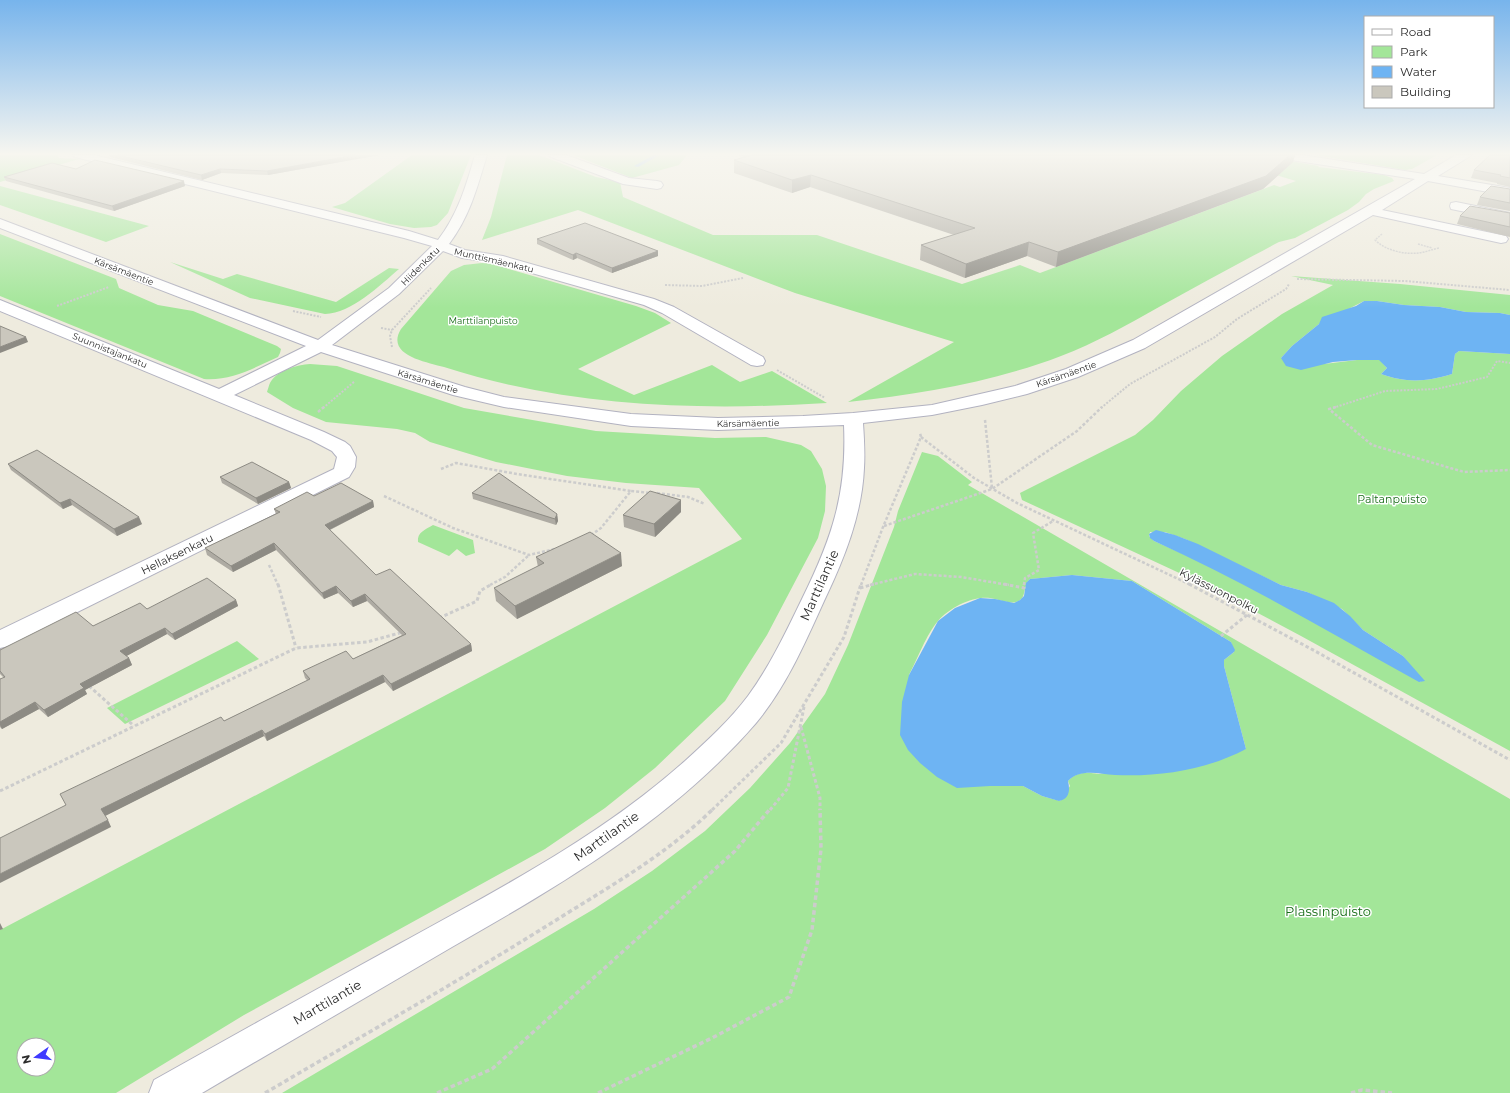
<svg xmlns="http://www.w3.org/2000/svg" width="1510" height="1093" font-family="Montserrat,sans-serif">
<style>
.green{fill:#a3e699;fill-rule:evenodd}
.water{fill:#6eb4f3}
.lines{fill:none;stroke-linecap:round;stroke-linejoin:round}
.stream{fill:#6eb4f3;fill-rule:evenodd}
.minor-casing{stroke:#b2b2c0;stroke-width:2}
.path-far4{stroke:#ccc;stroke-width:1.5;stroke-dasharray:2 1;stroke-linecap:butt}
.path-far3{stroke:#ccc;stroke-width:2;stroke-dasharray:2 1.5;stroke-linecap:butt}
.path-far2{stroke:#ccc;stroke-width:2.5;stroke-dasharray:3 2;stroke-linecap:butt}
.path-far1{stroke:#ccc;stroke-width:3;stroke-dasharray:3.5 2.5;stroke-linecap:butt}
.path{stroke:#ccc;stroke-width:3.5;stroke-dasharray:4.5 3;stroke-linecap:butt}
.minor{fill:#fff;fill-rule:evenodd}
.wall{fill:#aeaba3}
.shaded-wall{fill:#8d8b84}
.building{fill:#cac7bd;stroke:#8d8b84}
.labels{text-anchor:middle;dominant-baseline:central;stroke-width:3;stroke-linejoin:round;paint-order:stroke}
.far-street-label{font-size:9px;fill:#2c2c2c;stroke:#fff}
.far-park-label{font-size:9px;fill:#186d18;stroke:#fff}
.park-label{font-size:11px;fill:#186d18;stroke:#fff}
.street-label{font-size:11px;fill:#2c2c2c;stroke:#fff}
.near-street-label{font-size:13px;fill:#2c2c2c;stroke:#fff}
.near-park-label{font-size:13px;fill:#186d18;stroke:#fff}
</style>
<rect width="100%" height="100%" fill="#eeebde"/>
<g class="green">
<polygon points="0,155 58,155 59,158 79,159 0,182"/>
<polygon points="412,155 471,155 448,213 437,225 431,227 414,228 390,224 332,207 345,203"/>
<path d="M507,155h32l57,22 24,5 3,15 90,38h104l145,49 58,-19 20,8 234,-88 6,2 16,-6 -47,-14 35,-7 35,6 -1,1 66,8 8,3 2,3 -20,8 -8,5 -7,8 -11,8 -53,28 -16,4c-40,21 -80,43 -120,65 -32,18 -64,36 -98,49 -68,26 -140,38 -213,46l106,-60 -159,-49 -217,-83 -96,30 9,-23z"/>
<polygon points="573,155 687,155 679,165 632,178"/>
<polygon points="1315,155 1437,155 1412,169 1405,170"/>
<polygon points="0,186 149,226 106,242 0,205"/>
<path d="M0,234l116,45 3,9 39,17 35,6 84,35 4,3 -1,4 -2,4c-24,11 -47,24 -74,22l-204,-83z"/>
<path d="M170,262l53,17 14,-5 99,28 53,-34 10,1c-20,17 -47,44 -74,45l-75,-16z"/>
<path d="M482,263l10,1 144,42 19,7 16,10 -93,46 56,26 78,-30 28,17 32,-11 55,32c-128,8 -260,4 -383,-36 -18,-5 -59,-12 -43,-38l50,-58 13,-6z"/>
<path d="M1291,276l109,8 110,11v20l-10,-2 -34,-1 -26,-5 -36,-2 -27,-4h-13l-45,23 -27,22 -11,12 43,6 33,-4h23l7,8 -6,6c25,9 45,8 71,0l3,-20 4,-3 51,3v397l-209,-115 -98,-52 -181,-84 -2,-7 115,-58 18,-15 28,-29 41,-35 60,-42 51,-29zM1150,532h15l20,7 96,46 26,7 35,17 21,21 40,26 18,26 -140,-79 -82,-42 -45,-20 -5,-5z"/>
<path d="M310,364l27,2 127,42 132,23 119,7 51,-1 35,8 10,6 11,18 4,17 -1,25 -7,27 -51,97 -42,66 -70,67 -50,40 -60,41 -301,166 -128,78h-116v-163l742,-391 -43,-51 -73,-5 -59,-7 -71,-14 -66,-20 -15,-9 -18,-4 -71,-7 -33,-14 -26,-16c1,-3 2,-7 3,-9 7,-13 27,-18 40,-19zM24,1045h24v24h-24z"/>
<path d="M922,452l16,4 34,26 -4,3 542,314v294h-1228l312,-184 58,-38 53,-40 45,-43 40,-45 35,-49 23,-49 46,-118 4,-16zM1072,575l60,6 99,61 3,10 -10,8v6l22,83 -147,25c-12,-2 -22,-3 -31,7l2,5 -10,15 -18,-5 -19,-10h-33l-81,-111c8,-15 18,-42 29,-54 12,-14 35,-25 52,-23 9,1 22,8 30,2 6,-3 3,-15 10,-21z"/>
<path d="M433,525l40,15 2,13 -9,3 -9,-7 -8,7 -31,-14c-1,-10 7,-12 15,-17z"/>
<polygon points="237,641 259,659 125,724 107,708"/>
</g>
<g class="water">
<path d="M1364,301h13l27,4 36,2 26,5 34,1 10,2v39l-51,-3 -4,3 -3,20c-26,8 -46,9 -71,0l6,-6 -8,-8h-22l-24,2 -32,8 -15,-4 -5,-8 11,-12 27,-22 3,-7 34,-11z"/>
<path d="M1156,530l19,5 23,9 83,41 26,7 27,11 16,13 13,14 40,26 22,25 -6,1c-88,-49 -174,-100 -265,-141l-4,-3 -1,-4z"/>
<path d="M1072,575l60,6 99,61 4,8 -1,2 -10,8v6l22,83c-40,21 -86,28 -131,26 -16,-1 -35,-7 -47,6 2,8 2,18 -9,20l-17,-5 -19,-10h-33l-33,2 -20,-11 -17,-14 -12,-13 -8,-15 2,-33 7,-27 29,-54 17,-13 25,-10 15,1 19,4 6,-3 4,-4 2,-13 4,-4z"/>
</g>
<g class="lines">
<polygon class="stream" points="654,155 660,155 638,167 634,166"/>
<g class="minor-casing">
<g id="minor">
<path d="M73,155h21l315,76 29,9c20,-26 28,-54 37,-85h12c-10,33 -17,61 -38,89l16,6 38,6 151,43 20,8 89,50 2,4 -2,4 -6,1 -6,-1 -89,-52 -18,-8 -147,-42 -35,-5 -19,-7 -44,43 -67,51 133,42 39,10 127,17 87,4 85,-2 50,-3 79,-8 83,-19 51,-17 67,-29 282,-161 -137,-21 -6,-3h30l122,19 32,-19h16l-34,21 72,12v8l-82,-15 -46,29 124,26 2,3 -2,3 -5,1 -128,-28 -228,133 -67,29 -51,17 -45,11 -50,10 -69,8c1,15 2,30 1,45 -2,47 -20,91 -40,133 -19,42 -38,86 -68,122 -84,97 -194,161 -304,224 -83,49 -167,97 -250,146h-53l5,-13c82,-46 165,-92 247,-137 98,-54 200,-107 284,-182 22,-20 45,-41 63,-65 22,-30 38,-64 54,-97 30,-61 45,-105 42,-174l-126,5 -87,-4 -127,-19 -51,-12 -132,-43 -87,43 90,37 21,10 5,4 6,11 -1,10 -6,10 -340,169 -9,2v-18l334,-161 3,-12 -5,-6 -21,-11 -311,-129v-11l219,89 87,-43 -306,-118v-9l318,121 71,-52 43,-42 -28,-8 -329,-81z"/>
<polygon points="549,155 566,155 629,178 657,181 661,182 663,185 661,188 657,189 623,184 551,157"/>
<polygon points="1456,202 1510,213 1510,221 1451,209 1450,206 1451,203"/>
</g>
</g>
<g class="path-far4">
<path d="M1382,234l-7,6c11,11 33,16 49,12 5,-1 9,-3 15,-4"/>
<polyline points="1418,244 1432,248"/>
</g>
<g class="path-far3">
<polyline points="1297,279 1405,281 1510,290"/>
<polyline points="665,285 702,286 743,278"/>
<polyline points="57,306 109,287"/>
<polyline points="293,311 321,317"/>
<polyline points="381,328 392,330"/>
<polyline points="392,347 390,336 392,330 431,288"/>
<polyline points="777,370 825,398"/>
<polyline points="323,408 355,381"/>
<polyline points="1101,408 1130,384 1215,337 1237,319 1286,289 1289,284"/>
<polyline points="1333,408 1385,391 1437,389 1487,377 1497,361 1510,363"/>
</g>
<g class="path-far2">
<polyline points="1336,407 1329,409 1372,445 1464,472 1510,470"/>
<polyline points="318,412 324,407"/>
<polyline points="985,420 992,488"/>
<polyline points="921,437 974,478 1017,503 1191,585"/>
<polyline points="441,469 456,463 517,474 631,491"/>
<polyline points="657,493 688,497 705,504"/>
<polyline points="384,496 453,528 529,555 555,549"/>
<polyline points="884,526 992,489 1077,431 1102,407"/>
<polyline points="591,535 601,528 631,491 650,493"/>
<polyline points="269,565 278,585"/>
<polyline points="490,585 505,577 529,555"/>
<polyline points="861,585 883,527 921,437 920,433"/>
<polyline points="870,585 915,574 961,577 1009,585"/>
<polyline points="1024,585 1025,578 1039,570 1033,533 1053,521"/>
</g>
<g class="path-far1">
<polyline points="278,584 296,648"/>
<polyline points="1004,584 1024,588 1024,584"/>
<polyline points="1189,584 1315,651 1510,760"/>
<polyline points="860,588 874,584"/>
<polyline points="439,618 477,601 480,591 492,584"/>
<polyline points="1221,636 1247,615"/>
<polyline points="89,686 134,726"/>
<polyline points="801,727 820,798 820,810"/>
<polyline points="0,791 296,648 367,642 403,632"/>
<polyline points="712,810 781,743 844,637 861,584"/>
<polyline points="770,810 788,788 804,707"/>
</g>
<g class="path">
<path d="M265,1093c99,-58 199,-115 296,-176 53,-33 107,-64 152,-108"/>
<polyline points="437,1093 492,1069 735,851 770,809"/>
<polyline points="598,1093 712,1038 789,997 812,930 821,849 820,809"/>
<polyline points="1351,1093 1362,1090 1392,1093"/>
</g>
<use href="#minor" class="minor"/>
</g>
<g class="wall">
<polygon points="109,155 379,155 268,175 221,173 202,180 110,157"/>
<polygon points="738,155 1295,155 1293,162 1263,189 1056,267 1027,256 965,278 920,260 921,245 954,235 810,187 792,193 734,173 734,160 744,157"/>
<polygon points="1510,155 1510,187 1497,184 1497,183 1471,178 1474,170"/>
<polygon points="76,169 185,186 114,211 6,181 4,177"/>
<polygon points="1510,189 1510,211 1477,205 1480,197"/>
<polygon points="1510,213 1510,237 1457,224 1460,216"/>
<polygon points="537,239 658,251 658,256 612,273 577,258 573,260 537,244"/>
<polygon points="8,464 142,524 117,536 72,505 63,509 11,470"/>
<polygon points="220,477 289,482 291,488 258,504 222,483"/>
<polygon points="472,493 557,514 558,521 556,525 473,499"/>
<polygon points="314,496 373,501 374,507 330,530 376,575 471,644 472,651 393,691 385,682 267,741 264,736 105,816 111,827 66,805 224,721 308,681 305,678 303,671 353,659 402,635 367,601 353,607 338,593 324,599 276,550 233,572 207,555 205,548 276,514 274,509"/>
<polygon points="681,512 655,537 624,527 623,515"/>
<polygon points="536,557 622,566 517,619 496,601 494,588 538,567"/>
<polygon points="236,600 238,606 175,640 167,634 126,656 129,658 132,665 85,690 87,694 48,717 39,709 2,729 0,727 0,679 4,678 0,674 0,650 93,626 147,609"/>
</g>
<g class="shaded-wall">
<polygon points="355,155 379,155 268,175 267,171"/>
<polygon points="1290,155 1295,155 1293,162 1263,189 1056,267 1058,252"/>
<polygon points="220,169 221,173 202,180 201,175"/>
<polygon points="811,175 810,187 792,193 792,180"/>
<polygon points="184,181 185,186 114,211 112,206"/>
<polygon points="1029,242 1027,256 965,278 966,264"/>
<polygon points="658,251 658,256 612,273 612,268"/>
<polygon points="576,253 577,258 573,260 573,255"/>
<polygon points="26,337 28,342 0,353 0,347"/>
<polygon points="289,482 291,488 258,504 256,498"/>
<polygon points="70,499 72,505 63,509 60,503"/>
<polygon points="681,500 681,512 655,537 654,524"/>
<polygon points="373,501 374,507 327,531 325,525"/>
<polygon points="557,514 558,521 556,525 555,519"/>
<polygon points="139,517 142,524 117,536 114,529"/>
<polygon points="274,543 276,550 233,572 231,566"/>
<polygon points="621,553 622,566 517,619 515,606"/>
<polygon points="336,586 338,593 324,599 322,593"/>
<polygon points="365,594 367,601 353,607 351,601"/>
<polygon points="236,600 238,606 175,640 172,634"/>
<polygon points="165,628 167,634 123,658 120,651"/>
<polygon points="471,644 472,651 393,691 391,684"/>
<polygon points="129,658 132,665 85,690 87,694 48,717 44,710 80,684"/>
<polygon points="383,675 385,682 267,741 265,734"/>
<polygon points="35,702 39,709 2,729 0,725 0,722"/>
<polygon points="262,730 264,736 105,816 101,809"/>
<polygon points="108,820 111,827 0,883 0,874"/>
<polygon points="0,923 3,929 0,930"/>
</g>
<g class="building">
<polygon points="117,155 355,155 267,171 220,169 201,175"/>
<polygon points="752,155 1290,155 1266,176 1058,252 1029,242 966,264 921,245 975,228 811,175 792,180 734,160"/>
<polygon points="1490,155 1510,155 1510,178 1500,176 1501,175 1474,170"/>
<polygon points="95,160 184,181 112,206 4,177 52,163 76,169"/>
<polygon points="1491,186 1510,189 1510,203 1480,197"/>
<polygon points="1470,206 1510,213 1510,227 1460,216"/>
<polygon points="585,223 658,251 612,268 576,253 573,255 537,239"/>
<polygon points="0,326 26,337 0,347"/>
<polygon points="37,450 139,517 114,529 70,499 60,503 8,464"/>
<polygon points="252,462 289,482 256,498 220,477"/>
<polygon points="499,473 557,514 555,519 472,493"/>
<polygon points="341,483 373,501 325,525 376,575 390,569 471,644 391,684 383,675 265,734 262,730 101,809 108,820 0,874 0,838 66,805 60,794 221,717 224,721 310,679 303,671 346,651 353,659 406,634 365,594 351,601 336,586 322,593 274,543 231,566 205,548 280,512 274,509 307,492 314,496"/>
<polygon points="650,491 681,500 654,524 623,515"/>
<polygon points="590,532 621,553 515,606 494,588 544,563 536,557"/>
<polygon points="207,578 236,600 172,634 165,628 120,651 129,658 80,684 84,688 44,710 35,702 0,722 0,679 5,677 0,671 0,650 76,612 93,626 140,603 147,609"/>
</g>
<linearGradient id="sky" x2="0" y2="1"><stop stop-color="#77b4ec"/><stop offset="0.5" stop-color="#f7f6f0"/><stop offset="1" stop-color="#f7f6f0" stop-opacity="0"/></linearGradient>
<rect width="1510" height="308" fill="url(#sky)"/>
<g class="labels">
<g class="far-street-label">
<text transform="translate(494 260) rotate(13)">Munttismäenkatu</text>
<text transform="translate(420 266) rotate(-45)">Hiidenkatu</text>
<text transform="translate(124 271) rotate(21)">Kärsämäentie</text>
<text transform="translate(110 350) rotate(22)">Suunnistajankatu</text>
<text transform="translate(1066 374) rotate(-19)">Kärsämäentie</text>
<text transform="translate(428 381) rotate(17)">Kärsämäentie</text>
<text transform="translate(748 423) rotate(-1)">Kärsämäentie</text>
</g>
<g class="far-park-label">
<text x="483" y="320">Marttilanpuisto</text>
</g>
<g class="park-label">
<text x="1392" y="499">Paltanpuisto</text>
</g>
<g class="street-label">
<text transform="translate(177 554) rotate(-26)">Hellaksenkatu</text>
<text transform="translate(1219 591) rotate(27)">Kylässuonpolku</text>
</g>
<g class="near-street-label">
<text transform="translate(819 585) rotate(-66)">Marttilantie</text>
<text transform="translate(606 836) rotate(-35)">Marttilantie</text>
<text transform="translate(327 1002) rotate(-30)">Marttilantie</text>
</g>
<g class="near-park-label">
<text x="1328" y="911">Plassinpuisto</text>
</g>
</g>
<rect x="1364" y="16" width="130" height="92" fill="#ffffff" stroke="#ababab"/>
<rect x="1372" y="29" width="20" height="6" fill="#ffffff" stroke="#ababab"/>
<text x="1400" y="36" font-size="12" fill="#2c2c2c">Road</text>
<rect x="1372" y="46" width="20" height="12" fill="#a3e699" stroke="#ababab"/>
<text x="1400" y="56" font-size="12" fill="#2c2c2c">Park</text>
<rect x="1372" y="66" width="20" height="12" fill="#6eb4f3" stroke="#ababab"/>
<text x="1400" y="76" font-size="12" fill="#2c2c2c">Water</text>
<rect x="1372" y="86" width="20" height="12" fill="#cac7bd" stroke="#ababab"/>
<text x="1400" y="96" font-size="12" fill="#2c2c2c">Building</text>
<g transform="translate(36 1057) rotate(256)"><circle r="19" fill="#ffffff" stroke="#ababab"/>
<path d="M0-3L7 15L0 10L-7 15Z" fill="#3f3aff"/>
<text y="-6" font-size="11" font-weight="bold" text-anchor="middle" fill="#2c2c2c">N</text>
</g>
</svg>
